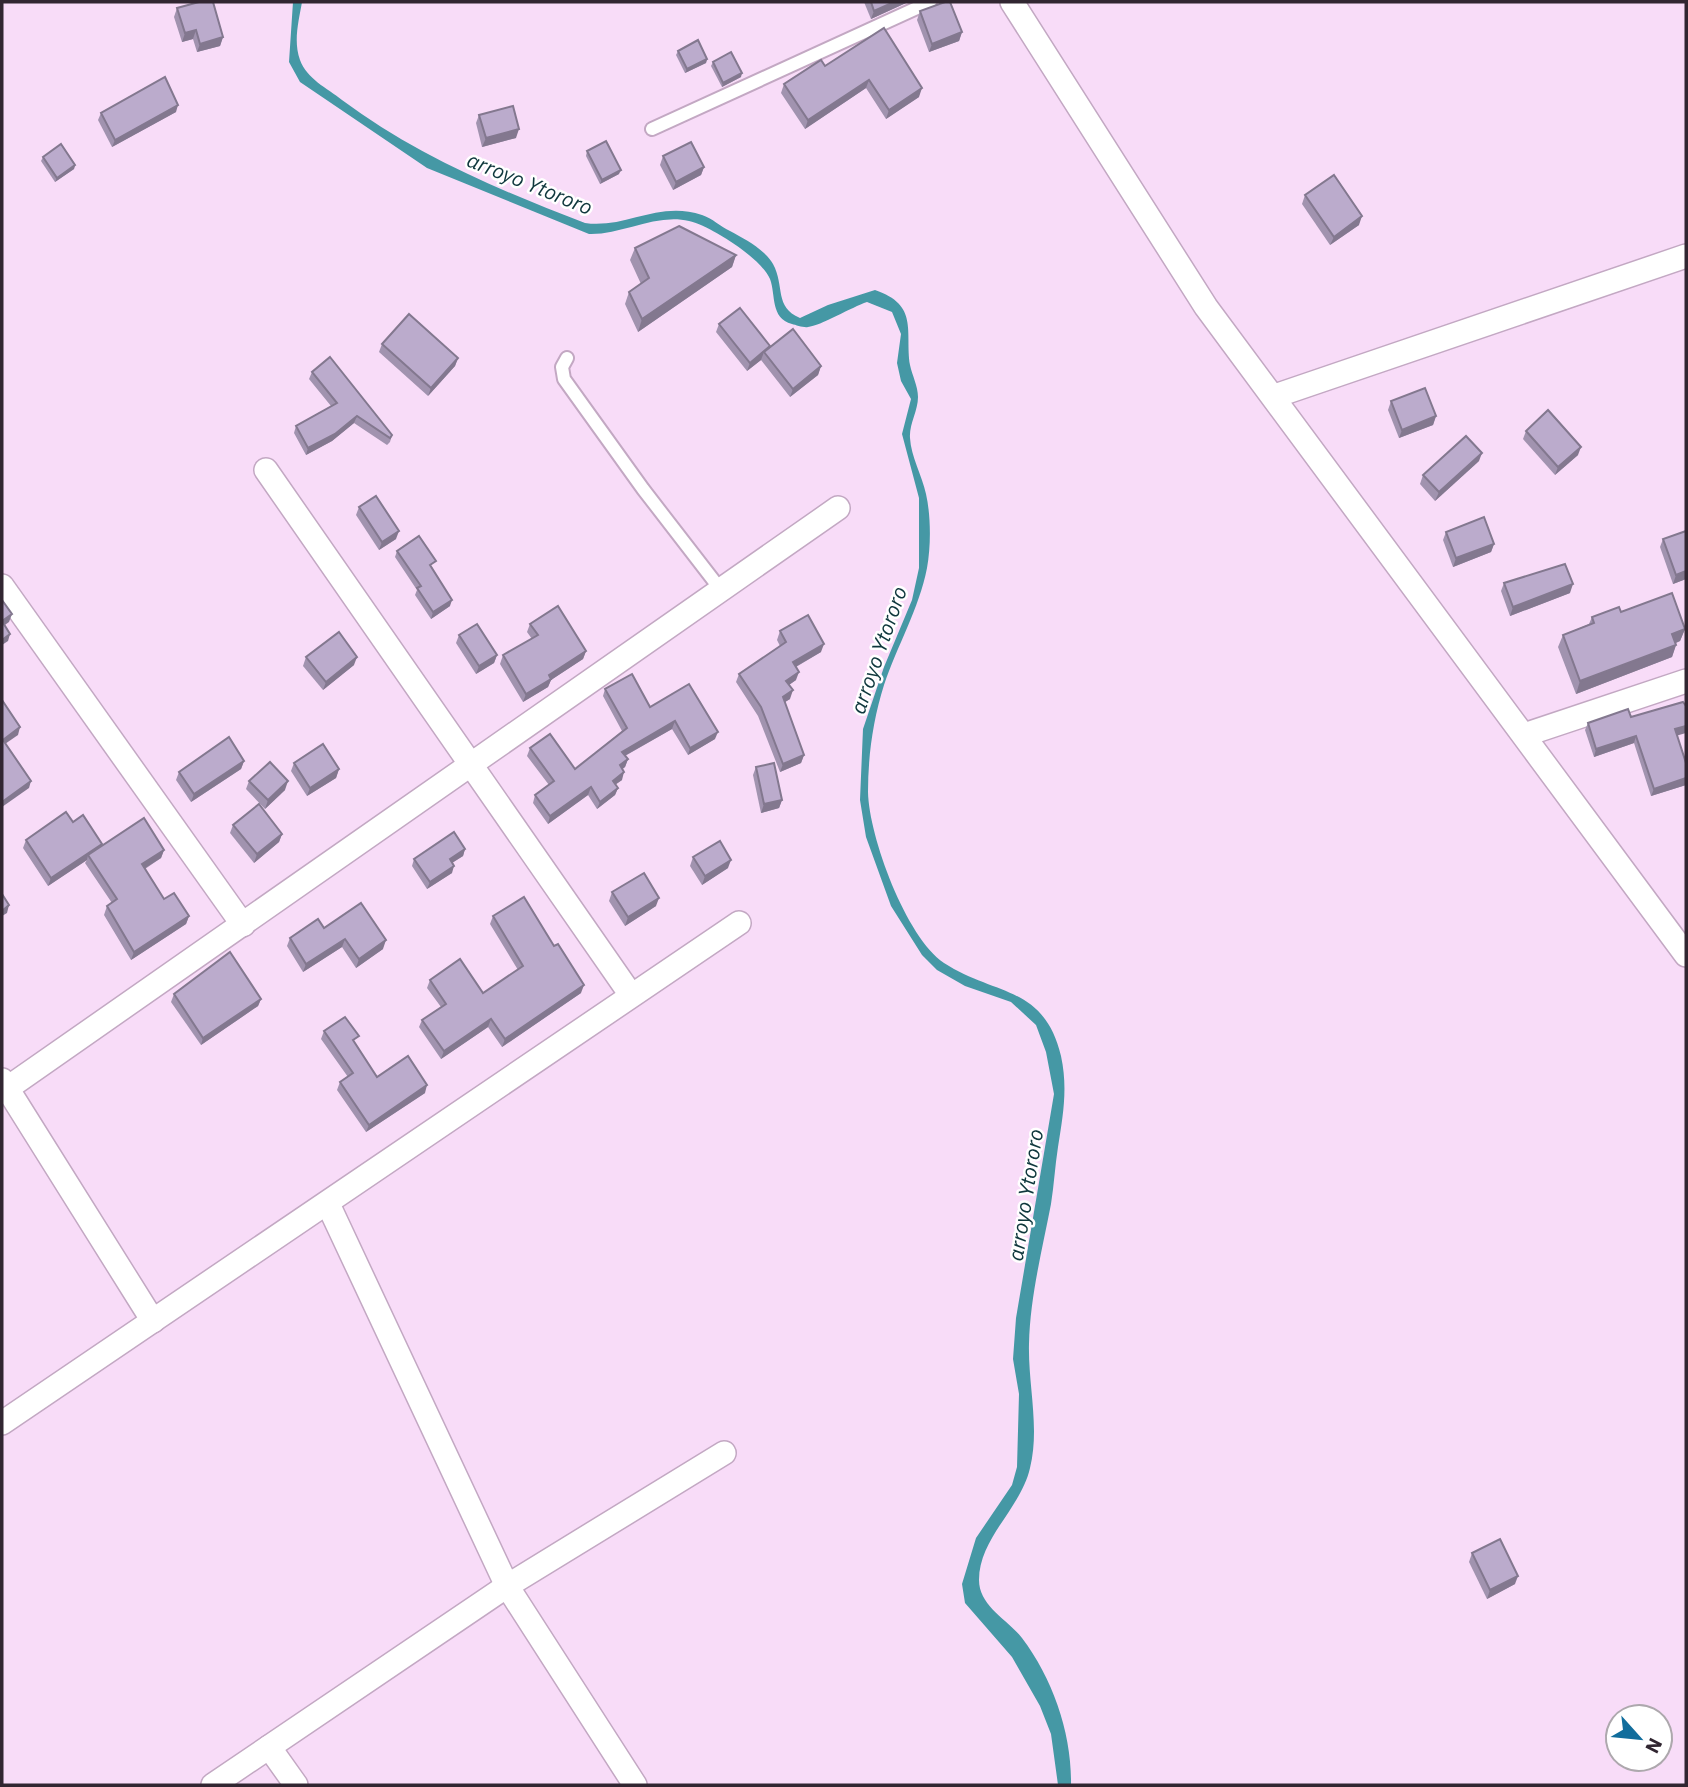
<svg xmlns="http://www.w3.org/2000/svg" width="1688" height="1787" font-family="'IBM Plex Sans',sans-serif">
<style>
.water{fill:#4598a5}
.lines{fill:none;stroke-linecap:round;stroke-linejoin:round}
.lane-casing{stroke:#c3a8c3;stroke-width:16}
.street-casing{stroke:#c3a8c3;stroke-width:26}
.lane{stroke:#fff;stroke-width:12}
.street{stroke:#fff;stroke-width:23}
.wall{fill:#a193af}
.shaded-wall{fill:#83788f}
.building{fill:#bbabcc;stroke:#83788f;stroke-width:2}
.labels{text-anchor:middle;dominant-baseline:central;stroke-width:5;stroke-linejoin:round;paint-order:stroke}
.water-label{font-size:21px;font-style:italic;fill:#0f373d;stroke:#fff}
</style>
<rect width="100%" height="100%" fill="#f8dcf8"/>
<path class="water" d="M293,2h9c-3,18 -9,39 -2,58 7,19 27,28 42,40 72,54 159,91 243,123 40,6 74,-23 117,-8 10,3 19,12 28,16 15,8 34,18 43,33 12,22 1,43 27,54l28,-13 47,-15c44,15 30,41 35,75 2,10 8,21 8,32 0,14 -9,27 -8,41 1,19 12,37 16,56 5,22 5,52 1,74 -8,41 -30,78 -43,117 -11,35 -16,71 -16,107 1,45 38,145 76,171 51,33 100,22 117,93 7,32 2,60 -3,91 -3,19 -4,38 -7,57 -9,47 -21,93 -22,140 -1,41 11,84 1,124 -9,40 -51,70 -51,112 0,26 28,39 43,58 31,41 50,96 49,147h-13l-7,-51 -11,-28 -28,-49 -47,-54 -3,-19 14,-46 36,-53 5,-18 2,-73 -6,-35 3,-41 38,-224 -8,-42 -10,-27 -25,-23 -46,-16 -28,-16 -15,-15 -31,-49 -25,-69 -6,-37 3,-71 21,-62 28,-67 7,-32v-70l-17,-64 9,-35 -10,-18 -4,-18 4,-29 -9,-22 -25,-10c-15,5 -47,24 -59,25 -4,1 -12,-2 -16,-3 -22,-6 -16,-29 -22,-45 -9,-21 -59,-53 -81,-58 -33,-8 -67,14 -100,13l-162,-66 -127,-86 -11,-20z"/>
<g class="lines">
<g class="lane-casing">
<g id="lane">
<polyline points="652,129 930,2"/>
<polyline points="567,358 562,367 564,379 643,489 721,590"/>
</g>
</g>
<g class="street-casing">
<g id="street">
<polyline points="1012,2 1206,307 1686,955"/>
<polyline points="1275,396 1686,256"/>
<polyline points="266,470 631,995"/>
<polyline points="2,586 243,925"/>
<polyline points="1524,735 1686,681"/>
<polyline points="2,1080 153,1321"/>
<polyline points="2,1092 838,508"/>
<polyline points="328,1204 507,1586 635,1785"/>
<polyline points="2,1423 739,923"/>
<polyline points="269,1747 296,1785"/>
<polyline points="213,1785 507,1586 724,1453"/>
</g>
</g>
<use href="#lane" class="lane"/>
<use href="#street" class="street"/>
</g>
<g class="wall">
<polygon points="864,2 907,2 906,3 871,19"/>
<polygon points="177,8 223,37 220,46 197,52 193,39 182,42 174,17"/>
<polygon points="920,11 962,32 959,41 929,52 917,20"/>
<polygon points="678,51 707,59 706,63 685,73 676,55"/>
<polygon points="713,62 741,77 722,87 711,66"/>
<polygon points="825,66 919,97 886,119 866,88 805,129 781,93 784,84"/>
<polygon points="176,112 112,147 98,120 101,113"/>
<polygon points="479,115 516,138 482,147 476,123"/>
<polygon points="587,151 619,174 600,184 586,156"/>
<polygon points="663,156 704,167 701,175 673,190 660,165"/>
<polygon points="43,157 75,165 74,169 55,182 41,161"/>
<polygon points="1305,195 1359,225 1330,245 1302,204"/>
<polygon points="635,248 736,255 732,267 638,332 625,304 629,292 641,284 630,260"/>
<polygon points="719,324 770,346 821,366 818,375 790,397 761,360 747,371 716,332"/>
<polygon points="382,344 458,358 455,366 428,396 379,352"/>
<polygon points="312,372 392,435 390,442 387,445 354,423 332,441 306,455 294,433 296,426 331,406 309,379"/>
<polygon points="1391,401 1436,416 1433,425 1399,438 1388,410"/>
<polygon points="1526,431 1578,455 1555,475 1523,439"/>
<polygon points="1479,461 1435,501 1420,484 1423,475"/>
<polygon points="359,507 396,539 379,550 356,515"/>
<polygon points="1446,532 1494,544 1491,552 1453,567 1443,540"/>
<polygon points="1663,539 1686,579 1673,584 1660,547"/>
<polygon points="397,551 433,568 433,569 450,606 431,619 415,595 417,590 395,557"/>
<polygon points="1504,583 1570,593 1510,616 1501,591"/>
<polygon points="1621,612 1685,629 1680,641 1676,643 1676,645 1672,657 1576,694 1558,647 1563,635 1589,624 1592,617"/>
<polygon points="530,624 586,651 583,659 551,680 548,687 523,702 500,664 503,655 532,639 527,632"/>
<polygon points="780,631 821,652 796,667 796,680 789,685 790,699 785,702 804,755 801,763 780,772 758,716 736,682 739,674 780,646 777,640"/>
<polygon points="459,635 497,655 494,663 476,674 456,643"/>
<polygon points="306,657 354,665 323,690 303,666"/>
<polygon points="605,689 650,707 715,739 688,755 672,729 625,756 628,759 625,767 622,769 622,780 615,785 618,788 615,795 597,809 588,795 548,824 533,803 535,795 549,785 527,756 530,748 575,769 622,731 603,696"/>
<polygon points="1631,717 1677,736 1686,763 1686,785 1651,796 1634,743 1594,757 1585,730 1588,723"/>
<polygon points="244,761 241,769 191,802 176,780 179,772"/>
<polygon points="294,763 339,769 336,778 307,796 291,771"/>
<polygon points="756,767 782,800 779,808 761,813 753,775"/>
<polygon points="249,781 285,790 265,809 246,789"/>
<polygon points="73,822 102,844 100,847 164,850 161,858 145,869 164,899 189,916 186,924 131,960 104,915 107,906 112,903 85,863 87,860 48,886 23,848 26,840"/>
<polygon points="233,825 282,834 279,842 254,863 230,833"/>
<polygon points="465,849 463,856 452,863 452,873 427,889 412,866 414,859"/>
<polygon points="693,857 728,868 702,885 690,866"/>
<polygon points="612,892 656,906 625,926 609,901"/>
<polygon points="493,916 581,993 502,1047 488,1027 441,1059 419,1027 422,1020 441,1007 427,988 430,980 483,993 518,970 490,924"/>
<polygon points="324,928 383,949 356,968 342,947 303,972 287,946 290,938"/>
<polygon points="174,994 261,999 258,1006 201,1045 171,1002"/>
<polygon points="324,1031 356,1044 377,1077 425,1093 366,1132 337,1090 340,1082 348,1077 321,1039"/>
<polygon points="1472,1553 1515,1584 1487,1599 1469,1562"/>
</g>
<g class="shaded-wall">
<polygon points="894,2 907,2 906,3 871,19 874,11"/>
<polygon points="196,30 193,39 182,42 185,33"/>
<polygon points="962,32 959,41 929,52 932,44"/>
<polygon points="223,37 220,46 197,52 200,44"/>
<polygon points="707,59 706,63 685,73 687,69"/>
<polygon points="742,73 741,77 722,87 723,83"/>
<polygon points="869,80 866,88 805,129 808,120"/>
<polygon points="922,88 919,97 886,119 889,110"/>
<polygon points="178,105 176,112 112,147 115,140"/>
<polygon points="519,129 516,138 482,147 486,138"/>
<polygon points="75,165 74,169 55,182 57,178"/>
<polygon points="704,167 701,175 673,190 676,182"/>
<polygon points="621,170 619,174 600,184 602,180"/>
<polygon points="1362,216 1359,225 1330,245 1334,237"/>
<polygon points="736,255 732,267 638,332 642,319"/>
<polygon points="770,346 764,352 761,360 747,371 750,363"/>
<polygon points="458,358 455,366 428,396 431,388"/>
<polygon points="821,366 818,375 790,397 793,389"/>
<polygon points="357,416 354,423 332,441 306,455 308,448"/>
<polygon points="1436,416 1433,425 1399,438 1402,430"/>
<polygon points="1581,447 1578,455 1555,475 1558,467"/>
<polygon points="1482,453 1479,461 1435,501 1439,492"/>
<polygon points="399,531 396,539 379,550 382,542"/>
<polygon points="1494,544 1491,552 1453,567 1456,558"/>
<polygon points="1686,571 1686,579 1673,584 1676,575"/>
<polygon points="1573,584 1570,593 1510,616 1513,607"/>
<polygon points="452,600 450,606 431,619 433,612"/>
<polygon points="12,614 9,622 2,627 2,621"/>
<polygon points="1685,629 1680,641 1668,646 1672,634"/>
<polygon points="10,634 8,641 2,645 2,640"/>
<polygon points="824,644 821,652 790,670 793,662"/>
<polygon points="1676,645 1672,657 1576,694 1580,681"/>
<polygon points="586,651 583,659 551,680 548,687 523,702 526,694 549,675"/>
<polygon points="497,655 494,663 476,674 479,666"/>
<polygon points="357,657 354,665 323,690 326,682"/>
<polygon points="799,672 796,680 783,689 786,681"/>
<polygon points="793,690 790,699 780,705 783,697"/>
<polygon points="675,721 672,729 619,759 622,752"/>
<polygon points="1686,726 1686,733 1672,737 1675,729"/>
<polygon points="20,727 18,735 2,746 3,740"/>
<polygon points="718,732 715,739 688,755 690,748"/>
<polygon points="1636,736 1634,743 1594,757 1596,749"/>
<polygon points="804,755 801,763 780,772 783,764"/>
<polygon points="628,759 625,767 617,773 620,765"/>
<polygon points="244,761 241,769 191,802 194,794"/>
<polygon points="339,769 336,778 307,796 310,788"/>
<polygon points="624,772 622,780 610,788 613,781"/>
<polygon points="1686,778 1686,785 1651,796 1654,789"/>
<polygon points="31,781 29,788 2,807 2,802"/>
<polygon points="288,781 285,790 265,809 268,800"/>
<polygon points="591,787 588,795 548,824 550,816"/>
<polygon points="618,788 615,795 597,809 600,802"/>
<polygon points="782,800 779,808 761,813 764,804"/>
<polygon points="282,834 279,842 254,863 257,854"/>
<polygon points="102,844 98,852 88,855 87,860 48,886 51,878"/>
<polygon points="465,849 463,856 447,866 450,859"/>
<polygon points="164,850 161,858 139,872 142,864"/>
<polygon points="731,860 728,868 702,885 705,876"/>
<polygon points="454,866 452,873 427,889 430,882"/>
<polygon points="659,898 656,906 625,926 628,917"/>
<polygon points="9,905 7,913 2,916 2,911"/>
<polygon points="189,916 186,924 131,960 134,952"/>
<polygon points="345,939 342,947 303,972 306,964"/>
<polygon points="386,940 383,949 356,968 359,959"/>
<polygon points="584,985 581,993 502,1047 505,1039"/>
<polygon points="261,999 258,1006 201,1045 203,1038"/>
<polygon points="491,1019 488,1027 441,1059 444,1051"/>
<polygon points="427,1085 425,1093 366,1132 369,1125"/>
<polygon points="1518,1576 1515,1584 1487,1599 1490,1590"/>
</g>
<g class="building">
<polygon points="199,2 213,2 223,37 200,44 196,30 185,33 177,8"/>
<polygon points="871,2 894,2 874,11"/>
<polygon points="945,2 950,2 962,32 932,44 920,11"/>
<polygon points="884,28 922,88 889,110 869,80 808,120 784,84 821,60 825,66"/>
<polygon points="698,40 707,59 687,69 678,51"/>
<polygon points="731,52 742,73 723,83 713,62"/>
<polygon points="165,77 178,105 115,140 101,113"/>
<polygon points="513,106 519,129 486,138 479,115"/>
<polygon points="606,141 621,170 602,180 587,151"/>
<polygon points="691,142 704,167 676,182 663,156"/>
<polygon points="61,144 75,165 57,178 43,157"/>
<polygon points="1334,175 1362,216 1334,237 1305,195"/>
<polygon points="679,226 736,255 642,319 629,292 649,278 635,248"/>
<polygon points="740,308 770,346 750,363 719,324"/>
<polygon points="409,314 458,358 431,388 382,344"/>
<polygon points="793,329 821,366 793,389 764,352"/>
<polygon points="330,357 392,435 390,438 357,416 335,434 308,448 296,426 337,403 312,372"/>
<polygon points="1425,388 1436,416 1402,430 1391,401"/>
<polygon points="1548,410 1581,447 1558,467 1526,431"/>
<polygon points="1466,436 1482,453 1439,492 1423,475"/>
<polygon points="376,496 399,531 382,542 359,507"/>
<polygon points="1484,517 1494,544 1456,558 1446,532"/>
<polygon points="1686,531 1686,571 1676,575 1663,539"/>
<polygon points="419,536 436,561 430,565 452,600 433,612 417,588 421,586 397,551"/>
<polygon points="1565,564 1573,584 1513,607 1504,583"/>
<polygon points="1672,593 1685,629 1672,634 1676,645 1580,681 1563,635 1594,623 1592,617 1619,607 1621,612"/>
<polygon points="2,600 12,614 2,621"/>
<polygon points="558,606 586,651 549,675 551,679 526,694 503,655 538,635 530,624"/>
<polygon points="808,615 824,644 793,662 799,672 786,681 793,690 783,697 804,755 783,764 761,707 739,674 786,642 780,631"/>
<polygon points="2,621 10,634 2,640"/>
<polygon points="477,624 497,655 479,666 459,635"/>
<polygon points="339,632 357,657 326,682 306,657"/>
<polygon points="632,674 650,707 689,684 718,732 690,748 675,721 622,752 628,759 620,765 624,772 613,781 618,788 600,802 591,787 550,816 535,795 554,781 530,748 550,734 575,769 627,728 605,689"/>
<polygon points="2,700 20,727 3,740 31,781 2,802"/>
<polygon points="1683,702 1686,706 1686,726 1675,729 1686,763 1686,778 1654,789 1636,736 1596,749 1588,723 1628,709 1631,717"/>
<polygon points="229,737 244,761 194,794 179,772"/>
<polygon points="323,744 339,769 310,788 294,763"/>
<polygon points="270,762 288,781 268,800 249,781"/>
<polygon points="774,763 782,800 764,804 756,767"/>
<polygon points="259,804 282,834 257,854 233,825"/>
<polygon points="66,812 73,822 83,815 102,844 51,878 26,840"/>
<polygon points="144,818 164,850 142,864 164,899 174,893 189,916 134,952 107,906 117,899 88,855"/>
<polygon points="454,832 465,849 450,859 454,866 430,882 414,859"/>
<polygon points="720,841 731,860 705,876 693,857"/>
<polygon points="644,873 659,898 628,917 612,892"/>
<polygon points="2,894 9,905 2,911"/>
<polygon points="524,897 554,946 558,944 584,985 505,1039 491,1019 444,1051 422,1020 446,1004 430,980 460,959 483,993 523,966 493,916"/>
<polygon points="361,903 386,940 359,959 345,939 306,964 290,938 318,919 324,928"/>
<polygon points="230,952 261,999 203,1038 174,994"/>
<polygon points="345,1017 359,1036 353,1040 377,1077 408,1056 427,1085 369,1125 340,1082 353,1073 324,1031"/>
<polygon points="1500,1539 1518,1576 1490,1590 1472,1553"/>
</g>
<g class="labels">
<g class="water-label">
<text transform="translate(530 183) rotate(22)">arroyo Ytororo</text>
<text transform="translate(878 650) rotate(-71)">arroyo Ytororo</text>
<text transform="translate(1025 1195) rotate(-81)">arroyo Ytororo</text>
</g>
</g>
<rect width="1688" height="1787" fill="none" stroke="#312631" stroke-width="7"/>
<g transform="translate(1639 1738) rotate(117)"><circle r="33" fill="#ffffff" stroke="#ada8ad" stroke-width="2"/>
<path d="M0-5L12 26L0 18L-12 26Z" fill="#116d9c"/>
<text y="-10" font-size="19" font-weight="bold" text-anchor="middle" fill="#312631">N</text>
</g>
</svg>
